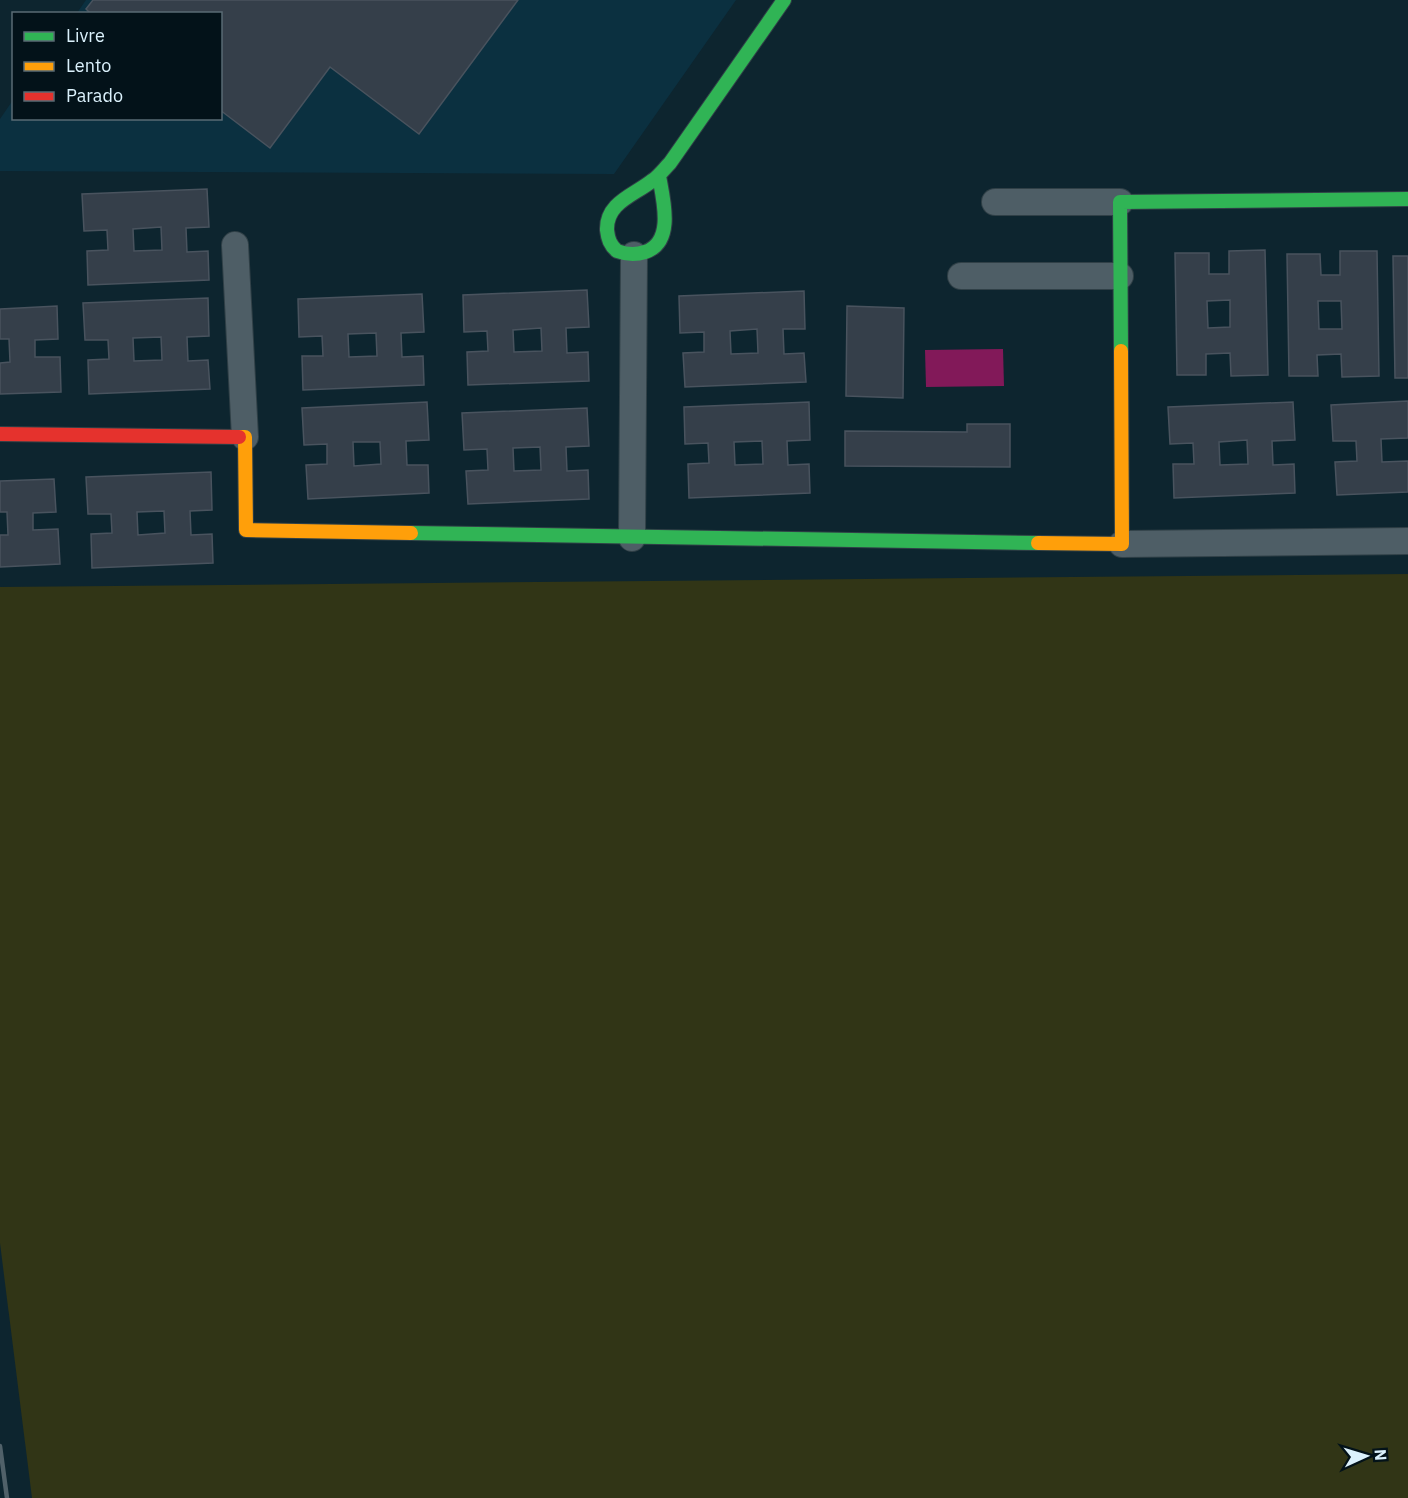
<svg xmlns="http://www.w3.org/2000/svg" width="1408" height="1498" font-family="'IBM Plex Sans',sans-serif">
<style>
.built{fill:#0b3040}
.green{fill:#313516}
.water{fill:#821959}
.building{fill:#353f4a;stroke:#49535e;stroke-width:1.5;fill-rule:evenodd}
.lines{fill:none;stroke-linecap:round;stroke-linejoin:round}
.street-casing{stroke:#304047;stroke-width:28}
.fast-casing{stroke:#304047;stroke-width:16}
.slow-casing{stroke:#304047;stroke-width:16}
.jam-casing{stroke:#304047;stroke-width:16}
.street{stroke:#4e5e66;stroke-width:26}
.fast{stroke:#30b455;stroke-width:14}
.slow{stroke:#ff9f0a;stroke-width:14}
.jam{stroke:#e5322d;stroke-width:14}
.rail{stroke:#506169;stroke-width:4.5}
</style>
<rect width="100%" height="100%" fill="#0d252f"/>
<polygon class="built" points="86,0 736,0 614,174 0,171 0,119 13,100 14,118 220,118 220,14 77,13"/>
<polygon class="green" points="1408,574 1408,1498 32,1498 0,1243 0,587"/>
<polygon class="water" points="1003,349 1004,386 926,387 925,350"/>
<g class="building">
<polygon points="93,0 518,0 419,134 330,67 270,148 220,110 220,14 91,14 86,9"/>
<path d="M207,189l2,38 -23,1 1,24 21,-1 1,29 -121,5 -1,-34 21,-1 -1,-20 -23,1 -2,-37zM161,227l1,23 -28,1 -1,-22z"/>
<path d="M1265,250l3,125 -37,1 -1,-23 -24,1v21h-29l-2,-122h34v21h20v-23zM1230,300v27l-22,1 -1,-27z"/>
<path d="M1340,251h37l2,125 -37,1 -1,-23 -24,1 1,21h-29l-2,-122h33l1,21h19zM1318,301h23l1,28h-23z"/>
<polygon points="1393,256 1408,256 1408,378 1395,378"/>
<path d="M587,290l2,37 -23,1 1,25 21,-1 1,29 -121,4 -1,-33 21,-1 -1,-20 -23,1 -1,-37zM541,328l1,23 -28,1 -1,-22z"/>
<path d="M804,291l1,38h-22l1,25 20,-1 2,29 -121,5 -2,-34 21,-1v-20l-24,1 -1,-37zM757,329l1,24 -27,1 -1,-23z"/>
<path d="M422,294l2,38 -23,1 1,24 21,-1 1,29 -121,5 -1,-34h21l-1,-20 -23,1 -1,-38zM376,333l1,23 -28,1 -1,-23z"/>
<path d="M208,298l1,38 -22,1 1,24 20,-1 2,29 -121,5 -1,-34 21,-1 -1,-19h-23l-2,-37zM161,337l1,23 -28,1 -1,-23z"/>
<polygon points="57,306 58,339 35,340 35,357 60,357 61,392 0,394 0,363 10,362 9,339 0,339 0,309"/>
<polygon points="847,306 904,308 903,398 846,396"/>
<polygon points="1408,401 1408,438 1381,439 1382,462 1408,461 1408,492 1337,495 1335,462 1357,461 1356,441 1333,441 1331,405"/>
<path d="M427,402l2,38 -23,1 1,24h21l1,28 -121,6 -2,-34 21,-1v-20l-23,1 -2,-37zM353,442h27l1,22 -27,2z"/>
<path d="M809,402l1,38 -23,1 1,24 21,-1 1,29 -121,5 -1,-34 21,-1 -1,-20 -23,1 -1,-37zM762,441l1,23 -28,1 -1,-23z"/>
<path d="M1293,402l2,38 -23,1 1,24 21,-1 1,29 -121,5 -1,-34h21l-1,-21 -23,1 -2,-37zM1247,440l1,24 -28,1 -1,-23z"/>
<path d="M587,408l2,38 -23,1 1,24 21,-1 1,29 -121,5 -2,-33 22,-1 -1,-21 -23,1 -2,-37zM540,447l1,23 -27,1 -1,-23z"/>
<polygon points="967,424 1010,424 1010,467 845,466 845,431 967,432"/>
<path d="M211,472l1,38 -22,1 1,24 21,-1 1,29 -121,5 -1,-34 21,-1 -1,-19h-23l-2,-37zM164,511l1,22 -27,2 -1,-23z"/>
<polygon points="54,479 56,512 33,513 33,530 58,529 60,564 0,567 0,535 8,535 7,512 0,512 0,481"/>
</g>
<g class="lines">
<g class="street-casing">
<g id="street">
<polyline points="995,202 1120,202"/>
<polyline points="235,245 245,437"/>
<polyline points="961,276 1120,276"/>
<polyline points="632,538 634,255"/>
<polyline points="1122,544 1408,541"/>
</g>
</g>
<g class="fast-casing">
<g id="fast">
<path d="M659,176c4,23 16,66 -14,76 -9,3 -20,2 -28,-1 -7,-6 -9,-12 -10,-21 -1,-28 28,-35 46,-50 6,-4 11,-11 17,-17l114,-163"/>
<polyline points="1121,351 1120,202 1408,199"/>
<polyline points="411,533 1038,543"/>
</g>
</g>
<g class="slow-casing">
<g id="slow">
<polyline points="239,437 245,437 246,530 411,533"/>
<polyline points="1038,543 1122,544 1121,351"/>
</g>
</g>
<g class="jam-casing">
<polyline id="jam" points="0,434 239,437"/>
</g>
<use href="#street" class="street"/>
<use href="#fast" class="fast"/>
<use href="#slow" class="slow"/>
<use href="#jam" class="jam"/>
<polyline class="rail" points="0,1446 7,1498"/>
</g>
<rect x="12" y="12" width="210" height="108" fill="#031219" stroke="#596b74" stroke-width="1.5"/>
<rect x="24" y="32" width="30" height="9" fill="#30b455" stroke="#596b74" stroke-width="1.5"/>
<text x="66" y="42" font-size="18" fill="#dbf1fc">Livre</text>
<rect x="24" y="62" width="30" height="9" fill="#ff9f0a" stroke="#596b74" stroke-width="1.5"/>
<text x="66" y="72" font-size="18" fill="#dbf1fc">Lento</text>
<rect x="24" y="92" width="30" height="9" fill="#e5322d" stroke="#596b74" stroke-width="1.5"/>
<text x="66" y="102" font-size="18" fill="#dbf1fc">Parado</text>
<g transform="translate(1366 1456) rotate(86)" stroke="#031219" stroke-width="4.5" paint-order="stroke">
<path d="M0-4.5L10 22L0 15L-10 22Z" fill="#dbf1fc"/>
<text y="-9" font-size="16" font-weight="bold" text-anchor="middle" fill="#dbf1fc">N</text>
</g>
</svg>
